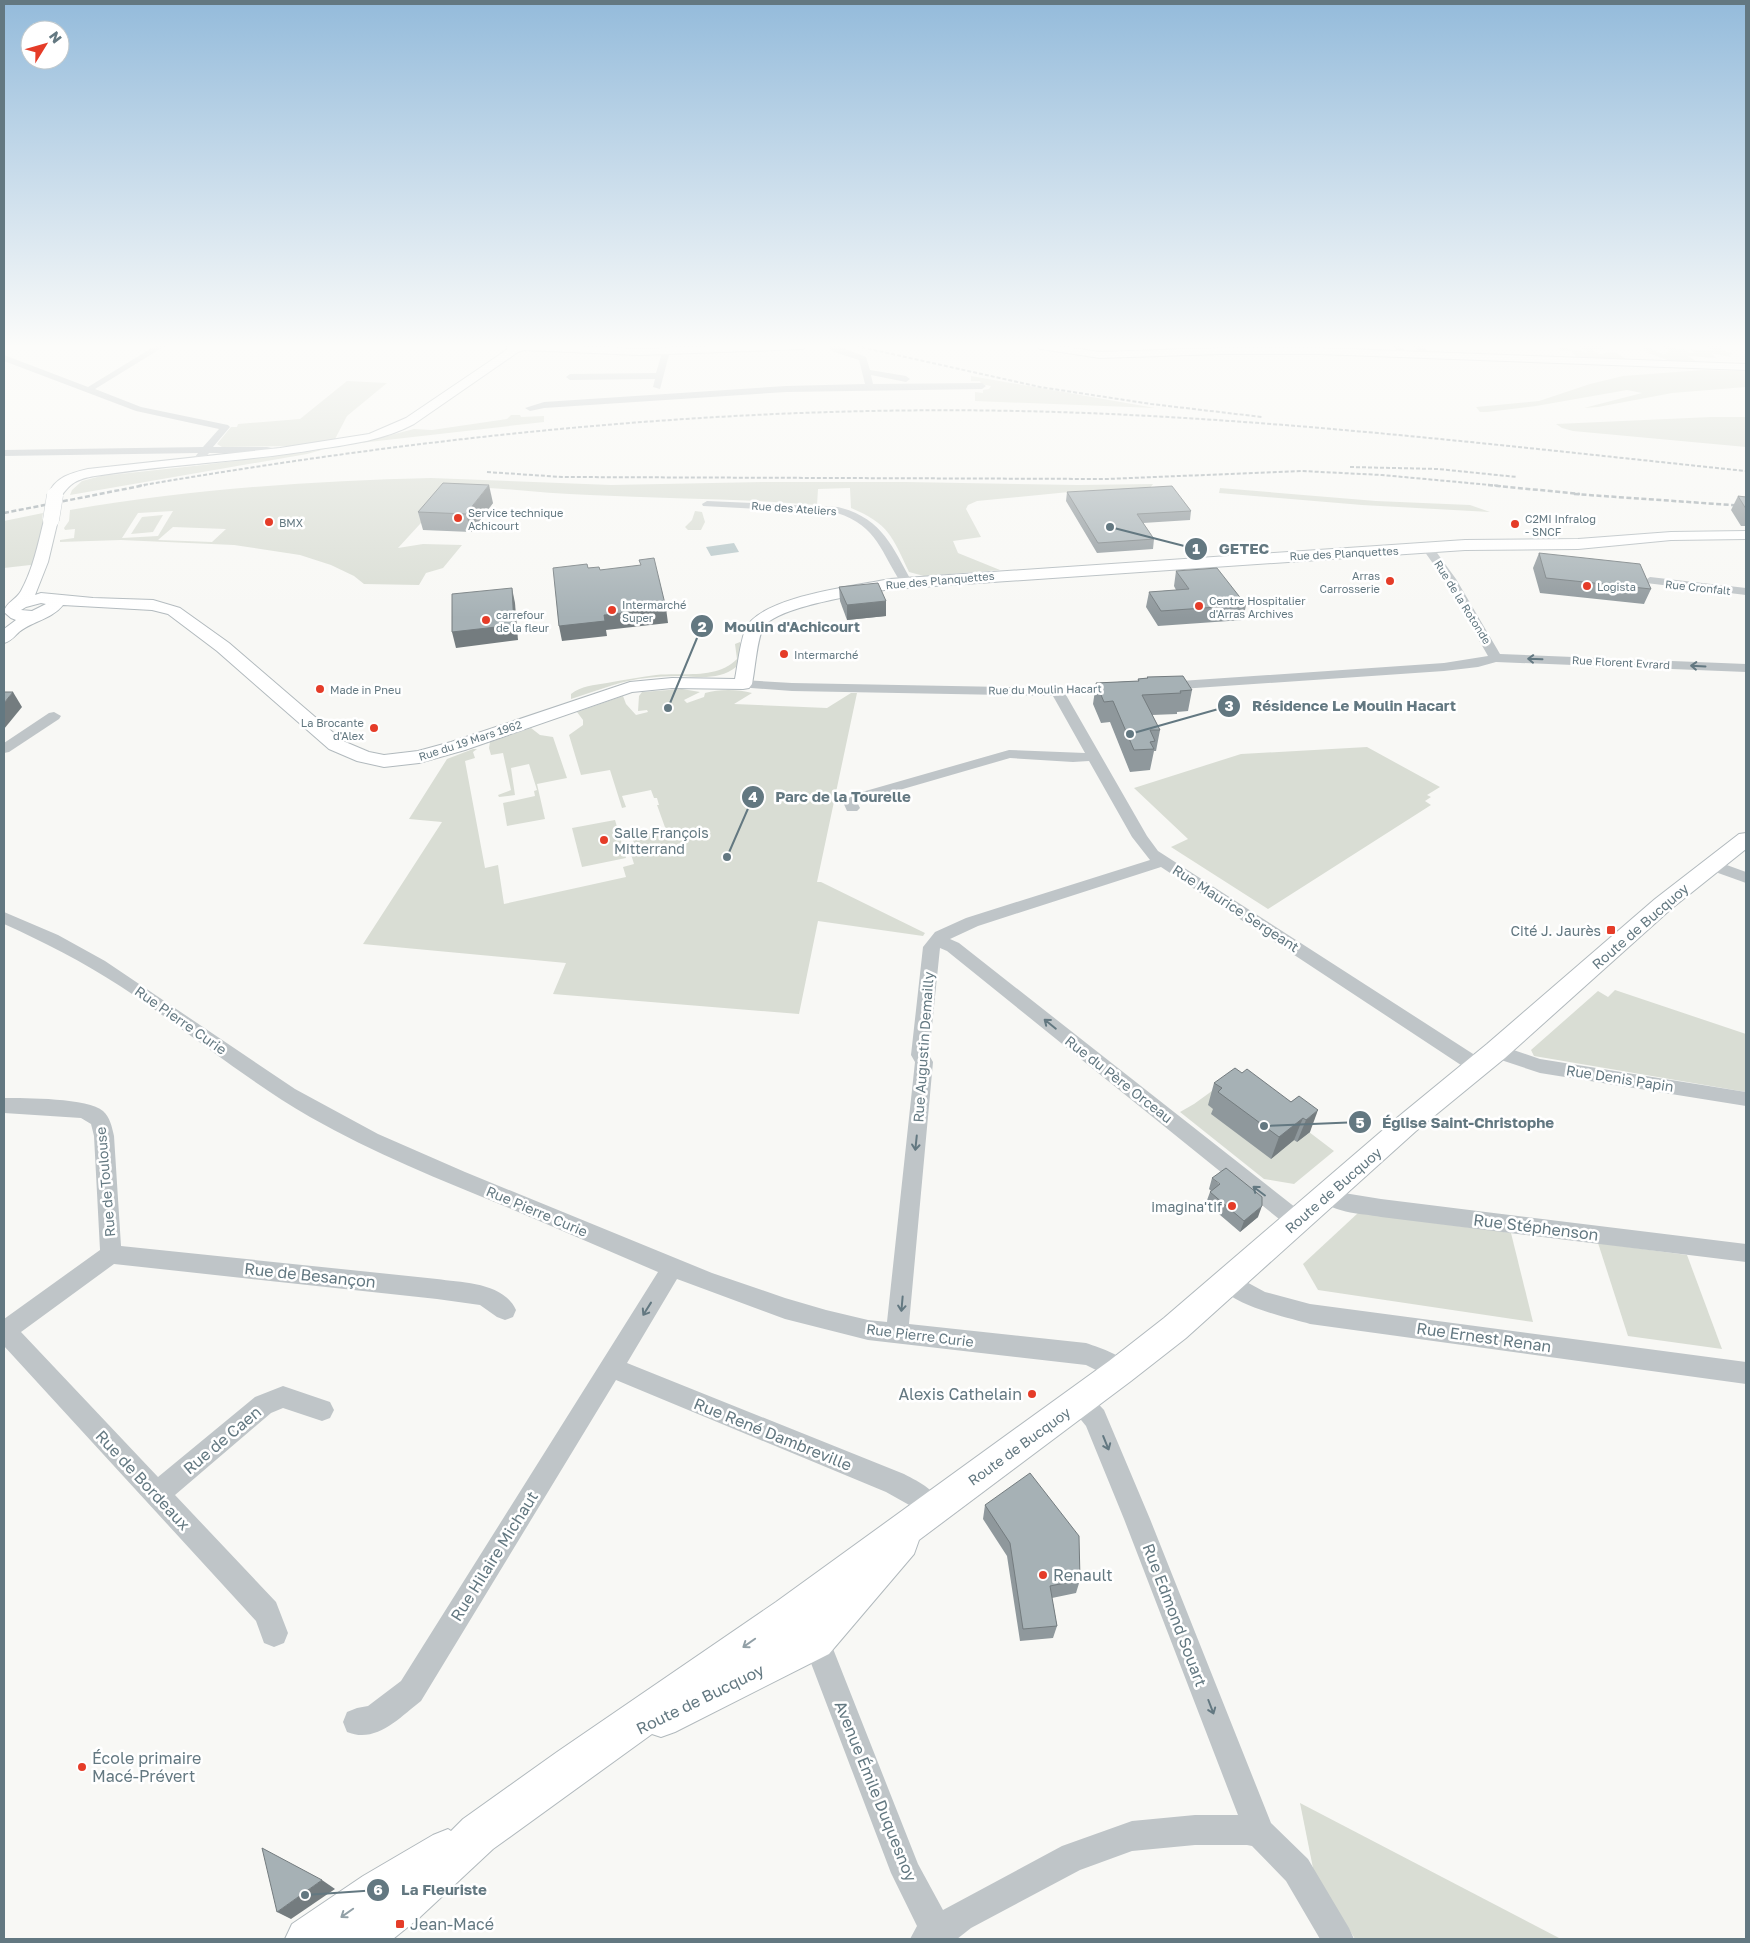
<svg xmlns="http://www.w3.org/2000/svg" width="1750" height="1943" font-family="'Golos Text',sans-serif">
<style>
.green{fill:#d9ddd4;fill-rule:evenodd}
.water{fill:#b6c6c8}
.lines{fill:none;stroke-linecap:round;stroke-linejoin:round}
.secondary-casing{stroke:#b1b9bd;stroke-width:2}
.street{fill:#bfc5c8;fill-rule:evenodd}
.secondary{fill:#fff;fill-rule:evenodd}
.rail-far1{stroke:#9ea8ad;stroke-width:2;stroke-dasharray:4 2;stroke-linecap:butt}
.rail{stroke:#9ea8ad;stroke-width:2.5;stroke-dasharray:5 2.5;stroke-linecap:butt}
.secondary-bridge-casing{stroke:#b1b9bd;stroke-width:17;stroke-linecap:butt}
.secondary-bridge{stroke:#fff;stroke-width:16}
.wall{fill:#8f989c}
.shaded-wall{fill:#747c7f}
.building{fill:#a6b1b5;stroke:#747c7f}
.oneway{stroke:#637881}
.oneway2{stroke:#92a0a7}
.poi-dot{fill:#e53c28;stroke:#fff;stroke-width:2}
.labels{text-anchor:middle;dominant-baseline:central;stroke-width:5;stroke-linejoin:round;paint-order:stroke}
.far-street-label{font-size:11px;fill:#637881;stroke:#fff}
.far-poi-label{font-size:11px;fill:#637881;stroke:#fff;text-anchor:start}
.poi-label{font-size:14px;fill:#637881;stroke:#fff;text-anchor:end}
.street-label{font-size:14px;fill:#637881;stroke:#fff}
.near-street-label{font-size:16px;fill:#637881;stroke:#fff}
.near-poi-label{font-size:16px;fill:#637881;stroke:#fff;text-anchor:start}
.leader{fill:none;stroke:#637881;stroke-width:2}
.callout-dot{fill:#637881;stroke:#fff;stroke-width:2}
.mark-label{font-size:15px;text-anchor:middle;font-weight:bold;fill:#fff}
.callout-label{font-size:15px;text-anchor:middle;font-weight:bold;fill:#637881;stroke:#fff;stroke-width:5;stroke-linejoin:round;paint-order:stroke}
</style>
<rect width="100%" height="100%" fill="#f8f8f5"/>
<g class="green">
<polygon points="1578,346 1604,346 1607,348 1592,349 1599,354 1615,352 1626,359 1577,357 1571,351 1560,351 1558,347 1587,352"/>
<path d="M1640,346c14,0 15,8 27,8l-4,-2 8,-1 -8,-5h7l6,3h8l6,4h6l-6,-4 22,1 -5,-4h15l-2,1 3,4 8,1 2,3 -4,-1 1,3 -19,-4 5,5 -28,-2 9,6 -27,-1 -25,-9h4z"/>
<polygon points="1703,370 1746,371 1746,387 1672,393 1598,407 1584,408 1642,393 1627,390 1536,406 1487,412 1480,412 1476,407 1539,401 1590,384 1623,376"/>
<polygon points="971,376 1155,408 975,401 975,392 983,393 983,390 989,389 991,386 981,384 980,381 971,381"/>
<polygon points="347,381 387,383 347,416 334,441 301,446 222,447 217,444 231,427 237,427 238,424 300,419"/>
<polygon points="511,415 520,415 521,417 544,416 544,422 360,443 414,429 432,430 507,419"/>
<polygon points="1711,417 1746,417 1746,447 1573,431 1562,428 1556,424"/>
<polygon points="325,449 307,454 70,495 72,490 82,481 101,476 203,465"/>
<path d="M431,478l180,7 152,-3h143l172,3 75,-1 -3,4 -81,4 -92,9 -9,4 -2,4 15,28 -28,4 5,12 42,17 -76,6 -15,-4c-17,-36 -20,-48 -58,-64l-1,-20 -32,1 -1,16c-76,-7 -151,-6 -227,-10 -45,-1 -88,-8 -133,-8l-15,13 -44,48 25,-4 39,1 -19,23 -17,5 -7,12 -55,-1 -10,-8 -23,-11 -31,-10 -66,-10 -113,-5 -61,2v-2l14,-2 1,-9 -10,1 -1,-2 5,-7 1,-11c119,-21 240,-29 361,-32zM173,511l-15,25 -36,2 16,-25zM173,527l53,2 -14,13 -54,-2z"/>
<polygon points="1220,488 1376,501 1470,505 1490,512 1362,505 1219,493"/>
<polygon points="695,511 702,512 705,522 701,530 688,530 685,527 692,520"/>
<polygon points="43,513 42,519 51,520 39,564 4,568 4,521"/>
<polygon points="163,515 153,532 131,534 142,517"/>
<path d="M740,642l2,5 -6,20c-16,13 -36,10 -56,9 -14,0 -28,1 -42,3 -23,4 -45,13 -67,20v-5c10,-8 23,-9 36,-11 16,-3 33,-6 49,-8 26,-3 61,5 81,-16l-2,-15z"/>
<path d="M682,689l18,3 -16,8 3,3 17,-6 1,-4c14,-4 33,-4 47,0l-18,11 93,4 24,-15h6l-40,189h4l104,51 -2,3 -105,-15 -19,93 -246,-20 13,-31 -203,-19 79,-122 -33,-3 38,-60 26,-10h4l-4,3 2,6 -10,3 20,107 13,-3 6,39 122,-27 -3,-10 11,-3 -5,-16 6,-2 -3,-9 34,-7 -9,-25h2l-2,-7h-3l-3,-8 -29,6 4,11 -4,1 -12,-38 -29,5 -12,-40 14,-10v-5l-6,-8 46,-16 3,8 10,11 12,-3 -1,-2 -9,1 1,-15 3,-4z"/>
<polygon points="531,728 540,735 553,737 567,778 537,784 545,819 507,826 503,803 535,796 534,791 537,790 529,764 511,768 515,795 499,797 498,795 511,790 503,753 491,755 489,748 490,742"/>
<polygon points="1367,747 1440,787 1427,795 1431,797 1425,801 1431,805 1268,909 1171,847 1188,839 1134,788 1241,754"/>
<polygon points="615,820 626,858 582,867 572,828"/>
<polygon points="1615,990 1746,1034 1746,1092 1534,1056 1531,1050 1598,991 1608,997"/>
<polygon points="1234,1075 1334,1151 1294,1184 1264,1179 1180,1112 1194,1104"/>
<polygon points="1358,1213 1511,1233 1533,1322 1318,1290 1303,1264"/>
<polygon points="1598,1243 1687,1255 1722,1349 1628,1336"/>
<polygon points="1300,1803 1561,1939 1355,1939 1314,1873"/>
</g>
<polygon class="water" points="734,543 739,552 711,556 706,547"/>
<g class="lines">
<g class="secondary-casing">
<g id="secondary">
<path d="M506,346h73l60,3 76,-3h93l-6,3 -163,6 -115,-5 -6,2 -104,72c-30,16 -62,20 -95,25 -74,13 -150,15 -224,27 -18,3 -25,7 -35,22h-10l-2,-3c7,-18 23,-22 40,-26l192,-21 89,-14 37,-16 102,-69z"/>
<polygon points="1035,346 1058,346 1100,352 1220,348 1319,348 1746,364 1746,370 1319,354 1220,354 1100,358 1041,349"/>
<path d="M51,516l5,1 2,3 -10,42 -13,33 6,-2 52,5 60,2 27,8 49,35 114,98 26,11 15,3 34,-4 33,-9 179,-60 42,-4 63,1c3,-16 5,-35 10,-49 14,-34 112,-44 145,-51l575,-39 113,-1 93,-7 75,-1v8l-75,1 -93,9 -113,1 -575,39c-25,5 -115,17 -127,39 -6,11 -8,42 -11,56l-3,4 -6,1 -71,-1 -40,4 -167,58 -46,13 -35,4 -27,-6 -28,-12 -112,-98 -49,-37 -16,-4 -89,-5c-11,14 -30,16 -44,27 -5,5 -8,9 -15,11v-14l12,-9 -5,-2 -7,-6c2,-10 12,-12 17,-21 12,-22 17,-47 23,-71l2,-3zM41,603l5,1 -14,7 -11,-1 5,-3z"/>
<polygon points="1746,833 1746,849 1671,909 1505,1058 1416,1131 1186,1338 1131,1381 919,1540 914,1554 829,1654 675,1732 661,1737 652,1734 493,1849 419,1918 393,1939 285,1939 292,1924 363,1876 433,1835 448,1829 451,1831 463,1819 557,1752 776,1602 1109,1361 1164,1318 1398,1117 1487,1044 1655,899 1739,834"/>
</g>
</g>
<g class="street">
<polygon points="155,346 165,346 95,389 141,407 228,425 230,427 213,447 267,447 283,450 283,454 209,453 200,464 196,465 191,462 198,453 4,456 4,450 203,447 219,429 136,411 4,361 4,355 88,387"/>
<polygon points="828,346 837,346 866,357 870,370 906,376 910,379 906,382 871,375 873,384 982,383 986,386 982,389 786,392 544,408 530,411 525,408 544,402 786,386 865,384 859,360 834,352"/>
<polygon points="1393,346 1401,346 1407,353 1400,355"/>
<polygon points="1414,346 1422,346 1430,354 1423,356"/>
<polygon points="663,349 670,351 660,389 653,387 655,379 570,380 566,377 570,374 656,373"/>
<path d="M707,501l131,6c44,11 54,39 74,75l-2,2h-8c-21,-31 -24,-58 -65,-71l-134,-7 -1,-2z"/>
<polygon points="1428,545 1432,546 1456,579 1500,654 1746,664 1746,672 1496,662 1478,667 1444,671 1166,690 1159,686 1166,682 1444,663 1488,656 1444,579 1422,548"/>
<polygon points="1650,577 1746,588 1746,595 1646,583 1644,581"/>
<path d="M743,680l49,3 265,5 66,-3 2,3 -7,4 -52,3 81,141 11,15 326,210 2,5 -2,5 -7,2 -7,-2 -309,-204 -183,59 -28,13 9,4 346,272 3,6 -3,6 -8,3 -8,-3 -342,-276 -7,-3 -11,107 4,7 -24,262 177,19c16,6 38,11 46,28l-4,8 -8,3 -34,-17 -218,-25 -83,-21 -108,-40 -50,84 277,111c17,9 32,16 40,35l-4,9 -9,4 -9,-4 -11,-12 -25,-14 -270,-112 -195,321c-22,17 -45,43 -74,31l-4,-10 4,-10 10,-4 11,-2 33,-25 257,-409c-50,-21 -99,-43 -149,-64 -68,-28 -136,-55 -199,-91 -67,-39 -126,-89 -190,-131 -37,-24 -76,-44 -116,-62v-12l54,23 47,26 190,128 83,45 87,38 247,101 73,25 41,12 42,10 19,2 28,-260 -4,-7 12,-108 12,-15 31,-14 184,-58 -18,-23 -43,-76 -16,1 -63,-4 -145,42 -7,4 2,4 -3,3h-10l-4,-9 12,-8 154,-44 76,3 -32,-57 -261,-5 -54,-4 -2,-3 2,-3z"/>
<polygon points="54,712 61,716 59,719 9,752 4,753 4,743 49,713"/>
<polygon points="1713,860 1746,872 1746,883 1707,869 1705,865 1707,861"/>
<polygon points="1496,1044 1540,1059 1746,1092 1746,1106 1540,1073 1489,1056 1487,1051 1489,1046"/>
<path d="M4,1098c21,0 85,0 99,13 7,6 9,16 11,25l7,110 316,33c26,4 66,3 79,31l-3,7 -8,3 -8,-3 -17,-12 -43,-6 -323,-35 -93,68 137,145 97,-80 28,-11 47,16 4,8 -4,8 -8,3 -39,-13 -12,5 -96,82 101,107 12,31 -4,10 -10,4 -10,-4 -8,-22 -252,-275v-27l96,-69 -6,-114 -3,-12 -10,-6 -77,-5z"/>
<path d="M1328,1185l16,8 37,6 365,45v18l-365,-45c-20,-4 -53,-3 -63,-23l3,-6z"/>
<path d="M1228,1272l37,20 45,12 436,58v22l-436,-60c-24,-7 -82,-19 -93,-42l3,-7z"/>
<polygon points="1081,1391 1089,1394 1104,1410 1150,1519 1271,1823 1308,1859 1349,1928 1354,1939 1320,1939 1286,1881 1252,1846 1247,1845 1195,1845 1132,1851 1080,1870 971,1928 957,1939 910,1939 917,1926 891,1873 806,1650 799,1638 803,1628 813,1624 826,1631 918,1864 943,1910 1062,1846 1132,1821 1195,1815 1238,1815 1124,1519 1086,1426 1073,1410 1069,1402 1073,1394"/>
</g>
<use href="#secondary" class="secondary"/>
<g class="rail-far1">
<polyline points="856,346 1040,387 1151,404 1262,417"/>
<polyline points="1350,467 1438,469 1517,477"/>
<polyline points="487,472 562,477 1106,479 1302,471 1382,475 1501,486"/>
<path d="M138,486c291,-50 584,-81 880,-75 243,5 486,35 728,60"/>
</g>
<g class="rail">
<polyline points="1488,485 1580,494"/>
<polyline points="1574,494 1746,506"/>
<polyline points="4,513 145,485"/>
</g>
<g class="secondary-bridge-casing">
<polyline id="secondary-bridge" points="51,520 55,495"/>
</g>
<use href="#secondary-bridge" class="secondary-bridge"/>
</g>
<g class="wall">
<polygon points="1067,492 1191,511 1190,520 1143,523 1154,539 1153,549 1097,553 1066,501"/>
<polygon points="1738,496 1746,497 1746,526 1741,526 1731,510"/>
<polygon points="493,503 471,532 423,530 418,512"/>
<polygon points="1539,553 1651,589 1644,604 1540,593 1533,568"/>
<polygon points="1176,571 1246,605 1243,620 1158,626 1146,607 1149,592 1176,590 1174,586"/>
<polygon points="839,587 886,601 886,616 847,620 840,601"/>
<polygon points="1147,677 1192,690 1188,711 1177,712 1177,714 1152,715 1160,730 1156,751 1154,751 1150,770 1130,772 1110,722 1101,723 1093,704 1096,683 1138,681 1138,679 1147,678"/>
<polygon points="1242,1073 1291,1102 1299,1096 1310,1132 1297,1142 1294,1140 1271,1159 1211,1114 1213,1109 1208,1105 1214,1083"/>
<polygon points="1212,1178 1258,1217 1240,1232 1206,1203 1210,1192 1211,1191 1209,1189"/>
<polygon points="985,1505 1080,1580 1076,1593 1052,1598 1057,1626 1053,1638 1020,1641 1007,1556 983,1519"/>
</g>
<g class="shaded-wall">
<polygon points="489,485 493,503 471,532 466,514"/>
<polygon points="512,588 515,603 518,640 456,648 452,632"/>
<polygon points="886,601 886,616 847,620 847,605"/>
<polygon points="666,608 668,623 606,630 607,636 562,641 559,626 604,615"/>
<polygon points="13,692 22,707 4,729 4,703"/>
<polygon points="1318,1110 1310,1132 1297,1142 1306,1120"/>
<polygon points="1303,1118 1294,1140 1271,1159 1279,1137"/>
<polygon points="1262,1206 1258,1217 1240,1232 1244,1221"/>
<polygon points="322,1880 335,1889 291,1919 277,1912"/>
</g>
<g class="building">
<polygon points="443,483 489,485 466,514 418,512"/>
<polygon points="1172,486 1191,511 1137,514 1154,539 1098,543 1067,492"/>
<polygon points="1738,496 1746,497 1746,509"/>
<polygon points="1539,553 1640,564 1651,589 1546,578"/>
<polygon points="654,558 666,608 604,615 605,621 559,626 553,568 587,564 588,568 599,567 600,570 641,565 639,560"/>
<polygon points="1217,568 1246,605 1161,611 1149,592 1189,589 1176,571"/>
<polygon points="878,583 886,601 847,605 839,587"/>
<polygon points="512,588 514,625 452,632 452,594"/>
<polygon points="1183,676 1192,690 1180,691 1181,693 1142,695 1160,730 1150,730 1155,741 1150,742 1154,749 1134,750 1113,701 1104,702 1096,683 1139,681 1138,679 1148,678 1147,677"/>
<polygon points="4,692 13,692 4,703"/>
<polygon points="1235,1068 1242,1073 1247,1069 1291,1102 1299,1096 1318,1110 1306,1120 1303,1118 1279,1137 1218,1092 1222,1088 1214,1083"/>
<polygon points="1226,1168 1262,1197 1262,1206 1244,1221 1210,1192 1220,1184 1212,1178"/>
<polygon points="1030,1473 1079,1536 1080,1580 1050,1586 1057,1626 1023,1629 1010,1543 985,1505"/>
<polygon points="262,1848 322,1880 277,1912"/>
</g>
<defs><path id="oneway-shaft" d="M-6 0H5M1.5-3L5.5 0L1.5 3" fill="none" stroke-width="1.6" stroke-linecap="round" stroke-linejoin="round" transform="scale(1.25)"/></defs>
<g class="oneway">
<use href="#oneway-shaft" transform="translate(1535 659) rotate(-178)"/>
<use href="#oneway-shaft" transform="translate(1698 666) rotate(-177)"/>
<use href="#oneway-shaft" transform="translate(1050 1024) rotate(-141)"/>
<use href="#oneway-shaft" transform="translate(916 1143) rotate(96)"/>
<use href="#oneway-shaft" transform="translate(1259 1191) rotate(-143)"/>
<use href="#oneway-shaft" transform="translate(902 1304) rotate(95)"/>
<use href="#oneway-shaft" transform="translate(647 1309) rotate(122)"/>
<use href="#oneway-shaft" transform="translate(1106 1443) rotate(68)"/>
<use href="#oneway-shaft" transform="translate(1211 1707) rotate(69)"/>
</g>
<g class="oneway2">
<use href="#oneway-shaft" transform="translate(749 1643) rotate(145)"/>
<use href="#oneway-shaft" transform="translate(347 1913) rotate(145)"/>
</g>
<linearGradient id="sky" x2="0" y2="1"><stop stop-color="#94bbdb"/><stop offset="0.56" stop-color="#fcfcfa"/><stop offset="1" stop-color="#fcfcfa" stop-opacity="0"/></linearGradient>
<rect width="1750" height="618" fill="url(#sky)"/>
<g class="poi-dot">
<circle cx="458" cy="518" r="5"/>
<circle cx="269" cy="522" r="5"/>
<circle cx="1515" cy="524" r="5"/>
<circle cx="1390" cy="581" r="5"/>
<circle cx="1587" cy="586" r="5"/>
<circle cx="1199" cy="606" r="5"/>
<circle cx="612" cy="610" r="5"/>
<circle cx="486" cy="620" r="5"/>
<circle cx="784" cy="654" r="5"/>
<circle cx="320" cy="689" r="5"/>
<circle cx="374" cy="728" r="5"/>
<circle cx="604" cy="840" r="5"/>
<rect x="1606" y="925" width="10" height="10" rx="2.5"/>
<circle cx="1232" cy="1206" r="5"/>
<circle cx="1032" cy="1394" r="5"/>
<circle cx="1043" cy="1575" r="5"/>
<circle cx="82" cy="1767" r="5"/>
<rect x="395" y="1919" width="10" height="10" rx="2.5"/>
</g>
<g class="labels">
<g class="far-street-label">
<text transform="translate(794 508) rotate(4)">Rue des Ateliers</text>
<text transform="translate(1344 553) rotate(-3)">Rue des Planquettes</text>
<text transform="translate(940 580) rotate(-5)">Rue des Planquettes</text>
<text transform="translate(1698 587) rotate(6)">Rue Cronfalt</text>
<text transform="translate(1463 602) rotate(58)">Rue de la Rotonde</text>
<text transform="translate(1621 662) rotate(3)">Rue Florent Evrard</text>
<text transform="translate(1045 689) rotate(-1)">Rue du Moulin Hacart</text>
<text transform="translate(470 740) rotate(-18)">Rue du 19 Mars 1962</text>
</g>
<g class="far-poi-label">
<text x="468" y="512">Service technique<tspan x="468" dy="13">Achicourt</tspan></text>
<text x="1525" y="518">C2MI Infralog<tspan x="1525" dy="13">- SNCF</tspan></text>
<text x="279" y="522">BMX</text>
<text x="1380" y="575" text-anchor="end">Arras<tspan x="1380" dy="13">Carrosserie</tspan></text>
<text x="1597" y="586">Logista</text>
<text x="1209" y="600">Centre Hospitalier<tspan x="1209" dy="13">d'Arras Archives</tspan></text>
<text x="622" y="604">Intermarché<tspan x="622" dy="13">Super</tspan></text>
<text x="496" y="614">carrefour<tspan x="496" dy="13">de la fleur</tspan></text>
<text x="794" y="654">Intermarché</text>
<text x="330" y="689">Made in Pneu</text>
<text x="364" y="722" text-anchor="end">La Brocante<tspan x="364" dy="13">d'Alex</tspan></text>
</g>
<g class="poi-label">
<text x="614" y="832" text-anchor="start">Salle François<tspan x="614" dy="16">Mitterrand</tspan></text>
<text x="1601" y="930">Cité J. Jaurès</text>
<text x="1222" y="1206">imagina'tif</text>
</g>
<g class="street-label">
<text transform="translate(1236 908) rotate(33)">Rue Maurice Sergeant</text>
<text transform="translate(1640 926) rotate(-41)">Route de Bucquoy</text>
<text transform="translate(181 1020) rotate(35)">Rue Pierre Curie</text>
<text transform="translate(923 1047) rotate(-86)">Rue Augustin Demailly</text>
<text transform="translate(1620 1078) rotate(9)">Rue Denis Papin</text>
<text transform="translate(1119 1079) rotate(38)">Rue du Père Orceau</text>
<text transform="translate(105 1182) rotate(-95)">Rue de Toulouse</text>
<text transform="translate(1333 1190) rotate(-41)">Route de Bucquoy</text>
<text transform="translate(537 1211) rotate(23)">Rue Pierre Curie</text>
<text transform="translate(920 1335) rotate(7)">Rue Pierre Curie</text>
<text transform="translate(1019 1446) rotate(-36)">Route de Bucquoy</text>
</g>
<g class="near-street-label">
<text transform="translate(1536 1227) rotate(7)">Rue Stéphenson</text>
<text transform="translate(310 1275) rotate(6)">Rue de Besançon</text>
<text transform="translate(1484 1337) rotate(8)">Rue Ernest Renan</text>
<text transform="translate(773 1434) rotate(22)">Rue René Dambreville</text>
<text transform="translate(222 1440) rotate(-40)">Rue de Caen</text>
<text transform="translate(143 1480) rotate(47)">Rue de Bordeaux</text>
<text transform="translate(494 1556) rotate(-58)">Rue Hilaire Michaut</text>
<text transform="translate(1175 1615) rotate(69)">Rue Edmond Souart</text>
<text transform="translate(700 1699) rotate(-26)">Route de Bucquoy</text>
<text transform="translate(876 1791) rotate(68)">Avenue Émile Duquesnoy</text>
</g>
<g class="near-poi-label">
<text x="1022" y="1394" text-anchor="end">Alexis Cathelain</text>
<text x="1053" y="1575">Renault</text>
<text x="92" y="1758">École primaire<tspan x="92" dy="18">Macé-Prévert</tspan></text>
<text x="410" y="1924">Jean-Macé</text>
</g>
</g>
<path class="leader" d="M1110 527L1196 549M668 708L702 626M1130 734L1229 706M727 857L753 797M1264 1126L1360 1122M305 1895L378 1890"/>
<g class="callout-dot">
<circle cx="1110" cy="527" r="5"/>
<circle cx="668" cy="708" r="5"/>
<circle cx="1130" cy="734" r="5"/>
<circle cx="727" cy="857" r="5"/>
<circle cx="1264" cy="1126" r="5"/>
<circle cx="305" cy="1895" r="5"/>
<circle cx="1196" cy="549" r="12"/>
<circle cx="702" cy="626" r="12"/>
<circle cx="1229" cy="706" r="12"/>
<circle cx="753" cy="797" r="12"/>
<circle cx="1360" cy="1122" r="12"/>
<circle cx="378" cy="1890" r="12"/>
</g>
<g class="mark-label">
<text x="1196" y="554">1</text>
<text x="702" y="632">2</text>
<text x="1229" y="711">3</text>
<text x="753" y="802">4</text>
<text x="1360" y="1128">5</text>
<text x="378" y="1895">6</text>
</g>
<g class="callout-label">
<text x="1244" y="554">GETEC</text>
<text x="792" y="632">Moulin d'Achicourt</text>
<text x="1354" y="711">Résidence Le Moulin Hacart</text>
<text x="843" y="802">Parc de la Tourelle</text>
<text x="1468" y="1128">Église Saint-Christophe</text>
<text x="444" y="1895">La Fleuriste</text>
</g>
<rect width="1750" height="1943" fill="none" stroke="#637881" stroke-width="10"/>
<g transform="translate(45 45) rotate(53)"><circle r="24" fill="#ffffff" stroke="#c1c9cd"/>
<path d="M0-4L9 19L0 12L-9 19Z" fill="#e53c28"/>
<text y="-8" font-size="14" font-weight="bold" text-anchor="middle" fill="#637881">N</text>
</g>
</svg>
